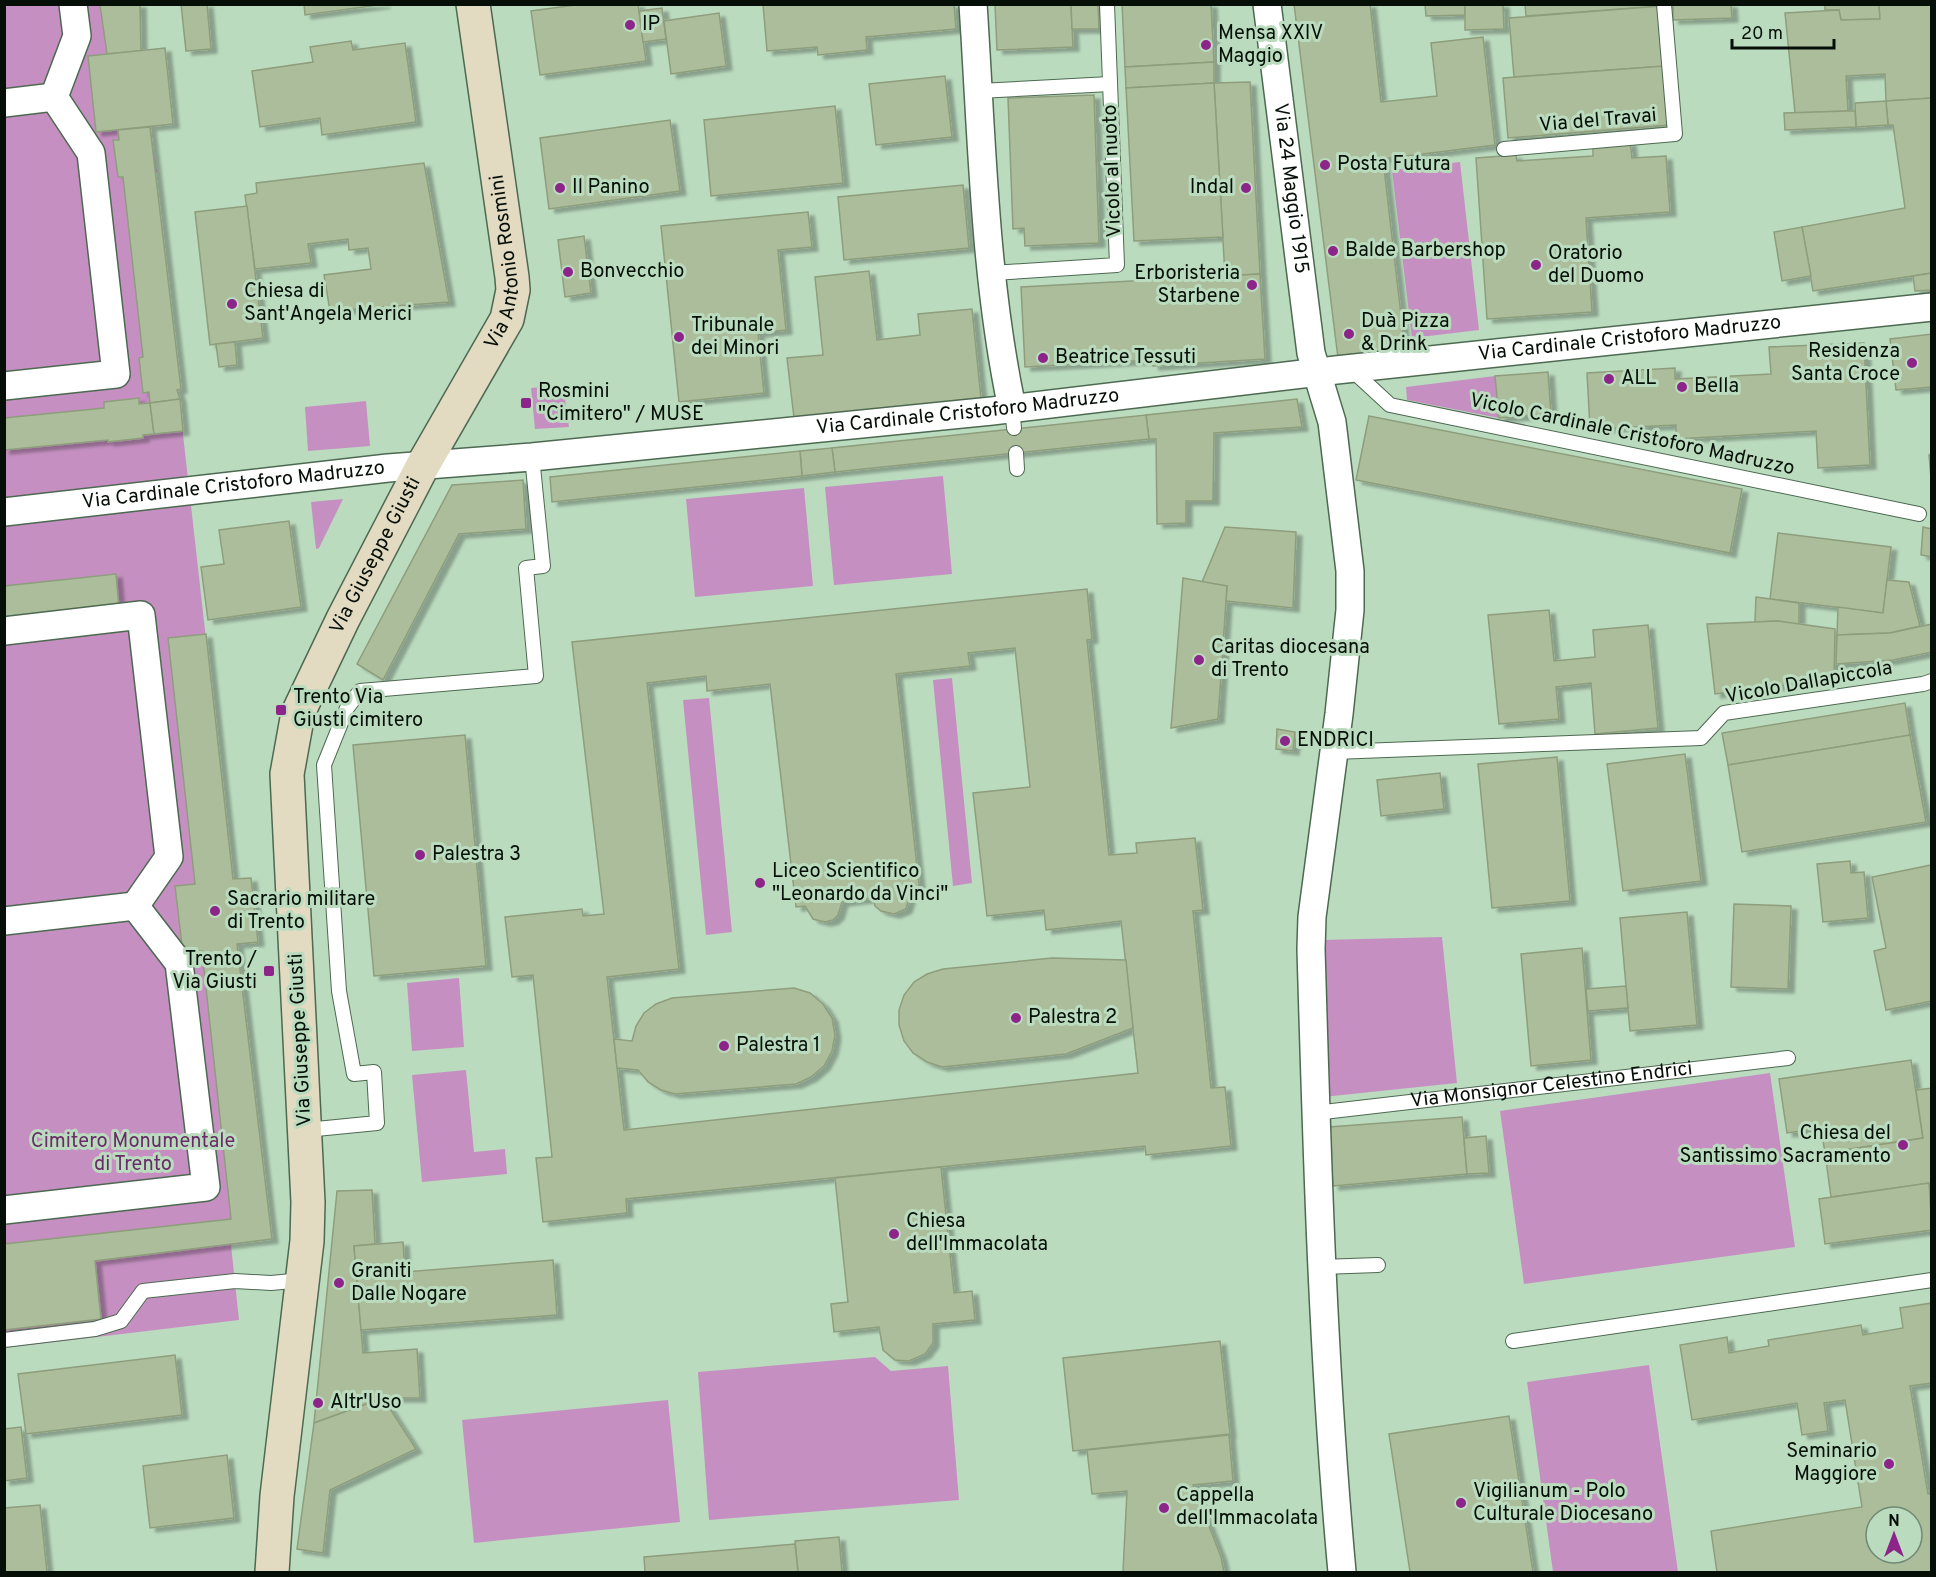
<svg xmlns="http://www.w3.org/2000/svg" width="1936" height="1577" font-family="Overpass,sans-serif">
<style>
.green{fill:#c590c1}
.building{fill:#acbd9b;stroke:#8e9e7d;stroke-width:1.5;fill-rule:evenodd;filter:url(#shadow)}
.lines{fill:none;stroke-linecap:round;stroke-linejoin:round}
.lane-casing{stroke:#4d6951;stroke-width:16}
.street-casing{stroke:#4d6951;stroke-width:30}
.secondary-casing{stroke:#4d6951;stroke-width:36}
.lane{stroke:#fff;stroke-width:14}
.street{stroke:#fff;stroke-width:27}
.secondary{stroke:#e3dac2;stroke-width:33}
.poi-dot{fill:#8c248a;stroke:#bbdbbf;stroke-width:2}
.labels{text-anchor:middle;dominant-baseline:central;stroke-width:6;stroke-linejoin:round;paint-order:stroke}
.poi-label{font-size:20px;fill:#050f07;stroke:#bbdbbf;text-anchor:start}
.street-label{font-size:20px;fill:#050f07;stroke:#bbdbbf}
.park-label{font-size:20px;fill:#6a2b68;stroke:#bbdbbf}
</style>
<defs>
<filter id="shadow"><feDropShadow dx="6" dy="4" stdDeviation="1.5" flood-color="#0004"/></filter>
</defs>
<rect width="100%" height="100%" fill="#bbdbbf"/>
<g class="green">
<polygon points="4,5 140,5 141,51 165,48 173,124 150,127 157,173 154,173 181,389 178,390 233,879 251,878 258,942 237,945 272,1239 231,1245 239,1320 5,1348"/>
<polygon points="1460,162 1479,330 1412,338 1392,170"/>
<polygon points="1495,376 1499,418 1407,400 1406,387"/>
<polygon points="563,385 569,427 535,429 531,388"/>
<polygon points="366,401 370,446 308,451 305,407"/>
<polygon points="943,476 952,574 834,585 825,487"/>
<polygon points="804,488 813,586 695,597 686,499"/>
<polygon points="343,499 319,548 316,549 311,502"/>
<polygon points="952,678 972,883 953,886 933,680"/>
<polygon points="709,698 732,932 706,935 683,700"/>
<polygon points="1442,937 1457,1083 1323,1097 1321,940"/>
<polygon points="459,978 464,1047 412,1051 407,983"/>
<polygon points="466,1070 474,1152 505,1149 507,1174 422,1182 412,1075"/>
<polygon points="1770,1073 1795,1247 1524,1284 1500,1111"/>
<polygon points="875,1357 891,1371 948,1366 959,1500 709,1520 698,1372"/>
<polygon points="1649,1365 1678,1572 1553,1572 1527,1382"/>
<polygon points="668,1400 680,1522 474,1543 462,1420"/>
</g>
<g class="building">
<polygon points="140,4 141,51 107,54 100,5"/>
<polygon points="181,4 207,4 211,49 186,51"/>
<polygon points="304,4 385,4 305,15"/>
<polygon points="583,4 638,4 646,61 540,75 531,11"/>
<polygon points="763,4 954,4 956,29 866,37 867,50 818,55 817,47 767,51"/>
<polygon points="995,4 1071,4 1073,47 997,50"/>
<polygon points="1071,4 1098,4 1099,29 1072,29"/>
<polygon points="1122,4 1211,4 1214,62 1125,67"/>
<polygon points="1294,4 1370,4 1381,102 1437,96 1431,43 1483,37 1495,145 1383,159 1405,350 1338,358"/>
<polygon points="1425,4 1465,4 1465,15 1426,16"/>
<polygon points="1465,4 1503,4 1504,29 1465,30"/>
<polygon points="1525,4 1661,4 1661,6 1526,16"/>
<polygon points="1673,4 1731,4 1732,18 1673,20"/>
<polygon points="1825,4 1879,4 1880,19 1841,20 1839,10 1825,10"/>
<polygon points="1879,4 1932,4 1932,98 1886,101 1885,74 1846,76 1848,111 1795,113 1785,13 1839,10 1841,20 1880,19"/>
<polygon points="1661,6 1665,66 1514,77 1509,18"/>
<polygon points="662,8 666,39 643,42 639,11"/>
<polygon points="719,13 726,66 671,74 664,21"/>
<polygon points="351,41 353,50 405,43 416,122 322,135 320,118 260,127 252,71 313,62 310,47"/>
<polygon points="165,48 173,124 96,132 88,56"/>
<polygon points="1214,62 1214,83 1126,88 1125,67"/>
<polygon points="1665,66 1670,125 1508,138 1503,78"/>
<polygon points="945,76 952,137 876,145 869,84"/>
<polygon points="1250,82 1260,274 1225,276 1214,83"/>
<polygon points="1214,83 1223,237 1134,241 1126,88"/>
<polygon points="1094,95 1099,243 1025,246 1024,228 1013,229 1008,98"/>
<polygon points="1932,98 1932,273 1813,291 1802,227 1905,208 1893,125 1888,125 1886,101"/>
<polygon points="1886,101 1888,125 1856,127 1855,103"/>
<polygon points="835,106 843,183 711,196 704,120"/>
<polygon points="1848,111 1855,111 1856,127 1785,130 1784,113"/>
<polygon points="670,120 680,191 549,209 540,138"/>
<polygon points="150,127 181,389 177,390 180,399 150,403 149,392 143,393 139,358 143,357 123,177 118,177 113,140 119,140 118,130"/>
<polygon points="1630,142 1632,158 1666,156 1670,212 1586,218 1592,312 1487,319 1476,158 1516,155 1517,161 1593,156 1593,144"/>
<polygon points="424,163 449,302 330,311 324,275 371,269 368,248 349,250 348,239 308,244 311,263 255,269 245,195 257,193 256,183"/>
<polygon points="963,185 969,248 844,260 838,197"/>
<polygon points="247,206 263,338 210,345 195,212"/>
<polygon points="808,212 812,247 778,250 786,330 758,333 764,393 679,402 661,226"/>
<polygon points="1802,227 1811,276 1782,281 1774,232"/>
<polygon points="584,236 591,293 565,297 558,240"/>
<polygon points="869,271 877,340 920,335 918,314 972,309 981,399 794,418 787,358 823,355 815,277"/>
<polygon points="1932,273 1932,290 1915,291 1913,276"/>
<polygon points="1260,274 1265,359 1153,366 1152,360 1025,367 1021,287"/>
<polygon points="1932,334 1932,387 1896,390 1890,339"/>
<polygon points="235,342 237,365 219,367 216,344"/>
<polygon points="1864,343 1870,465 1818,468 1816,431 1676,439 1676,425 1590,429 1587,373 1675,368 1675,379 1771,374 1769,347"/>
<polygon points="1548,372 1551,414 1499,418 1495,376"/>
<polygon points="139,398 139,404 150,403 154,434 143,435 143,438 108,442 108,440 4,450 4,418 104,408 104,402"/>
<polygon points="180,399 183,431 154,434 150,403"/>
<polygon points="1297,399 1302,427 1214,433 1213,501 1186,501 1186,523 1157,524 1156,439 1149,439 1146,415"/>
<polygon points="1146,415 1149,439 835,472 832,448"/>
<polygon points="1369,416 1742,489 1730,553 1356,480"/>
<polygon points="832,448 835,472 802,476 800,451"/>
<polygon points="800,451 802,476 552,502 550,477"/>
<polygon points="1929,455 1932,455 1932,490"/>
<polygon points="523,480 526,529 459,534 383,680 357,664 452,485"/>
<polygon points="289,521 301,607 208,620 201,567 224,564 219,530"/>
<polygon points="1225,527 1296,532 1293,608 1226,601 1227,586 1202,582"/>
<polygon points="1923,527 1932,529 1932,557 1921,555"/>
<polygon points="1778,533 1891,547 1883,613 1770,599"/>
<polygon points="116,574 119,608 4,620 4,586"/>
<polygon points="1183,578 1227,586 1218,719 1171,728"/>
<polygon points="1887,580 1909,582 1920,626 1890,633 1837,635 1838,607 1883,613"/>
<path d="M1087,589l5,50 -5,1 22,215 28,-2 -1,-10 59,-5 8,72 -10,1 18,177 14,-1 6,59 -85,9 -1,-9 -519,53 1,14 -84,9 -7,-64 16,-1 -19,-182 -21,2 -7,-60 77,-8 1,7 21,-2 -32,-272zM1015,648l15,139 -57,6 14,123 57,-6 2,20 75,-9 17,152 -514,57 -17,-153 72,-8 -32,-286 59,-7 1,15 63,-7 26,223 9,-1 8,13 12,3 8,-2 5,-5 4,-13 31,-4 2,8 6,5 13,3 12,-5 4,-14 10,-1 -24,-220 74,-8 -2,-13z"/>
<polygon points="1756,597 1799,603 1799,625 1778,621 1755,622"/>
<polygon points="1549,610 1554,661 1595,657 1593,630 1648,625 1658,728 1595,734 1591,683 1556,687 1559,719 1499,724 1488,615"/>
<polygon points="1778,621 1835,629 1834,679 1715,694 1707,624"/>
<polygon points="1932,624 1932,652 1893,660 1836,664 1837,635 1890,633"/>
<polygon points="206,634 233,879 251,878 258,942 237,944 272,1239 95,1261 101,1319 4,1330 4,1244 231,1219 202,951 183,954 175,886 195,884 168,638"/>
<polygon points="1905,703 1910,735 1728,765 1722,733"/>
<polygon points="1277,729 1295,732 1293,751 1276,749"/>
<polygon points="465,735 486,966 374,976 353,745"/>
<polygon points="1910,735 1926,822 1742,852 1728,765"/>
<polygon points="1685,754 1701,881 1623,891 1607,764"/>
<polygon points="1557,757 1570,901 1492,908 1478,764"/>
<polygon points="1440,773 1444,809 1381,816 1377,780"/>
<polygon points="1850,861 1851,873 1864,872 1868,918 1823,922 1817,864"/>
<polygon points="1931,865 1932,1001 1886,1010 1874,951 1886,948 1872,877"/>
<polygon points="1734,904 1791,906 1788,989 1731,987"/>
<polygon points="1687,912 1697,1025 1630,1031 1620,918"/>
<polygon points="1582,948 1591,1060 1531,1066 1521,954"/>
<polygon points="1052,958 1126,960 1133,1028 1066,1054 942,1067 927,1062 913,1053 904,1041 899,1025 899,1010 904,995 914,982 927,974 943,969"/>
<polygon points="1626,986 1628,1008 1588,1011 1586,989"/>
<polygon points="794,988 810,993 823,1004 832,1018 835,1035 832,1051 824,1066 811,1077 796,1084 675,1094 661,1090 648,1082 638,1070 617,1068 614,1039 632,1041 636,1026 644,1013 656,1004 672,998"/>
<polygon points="1911,1060 1923,1138 1825,1153 1821,1128 1787,1133 1779,1079"/>
<polygon points="1932,1088 1932,1204 1929,1183 1831,1197 1825,1153 1923,1138 1916,1090"/>
<polygon points="1462,1117 1467,1174 1333,1186 1329,1127"/>
<polygon points="1486,1136 1489,1173 1467,1174 1464,1138"/>
<polygon points="941,1167 954,1293 972,1291 975,1320 933,1324 933,1343 925,1354 909,1361 895,1360 883,1350 879,1327 834,1332 831,1304 848,1302 835,1178"/>
<polygon points="1929,1183 1932,1230 1825,1244 1819,1199"/>
<polygon points="372,1190 375,1244 354,1246 363,1353 417,1349 420,1398 383,1398 314,1423 337,1191"/>
<polygon points="403,1242 405,1272 553,1260 557,1315 361,1330 354,1246"/>
<path d="M1932,1303v80l-22,3 18,108h4v78h-215l-6,-41 151,-24 -17,-107 -21,3 4,28 -26,4 -5,-32 -105,17 -12,-75 47,-8 2,16 40,-7 -1,-6 93,-15 2,10 40,-7 -3,-20zM1876,1517h36v36h-36z"/>
<polygon points="1220,1341 1230,1434 1073,1451 1063,1358"/>
<polygon points="175,1355 182,1415 26,1434 18,1374"/>
<polygon points="383,1398 416,1449 330,1490 323,1553 297,1549 314,1423"/>
<polygon points="1509,1416 1533,1572 1410,1572 1389,1434"/>
<polygon points="21,1427 27,1478 4,1481 4,1429"/>
<polygon points="1229,1435 1233,1481 1193,1485 1221,1557 1224,1572 1123,1572 1127,1491 1092,1494 1087,1450"/>
<polygon points="227,1455 234,1518 150,1528 143,1466"/>
<polygon points="40,1505 47,1572 4,1572 4,1508"/>
<polygon points="839,1537 842,1572 798,1572 795,1541"/>
<polygon points="795,1544 798,1572 645,1572 644,1557"/>
</g>
<g class="lines">
<g class="lane-casing">
<g id="lane">
<polyline points="979,91 1110,84"/>
<polyline points="1504,149 1675,134 1664,4"/>
<polyline points="993,273 1117,265 1107,4"/>
<polyline points="1352,370 1390,405 1919,514"/>
<polyline points="1012,408 1014,428"/>
<polyline points="1016,453 1017,469"/>
<polyline points="1334,752 1701,738 1724,713 1923,684 1932,681"/>
<path id="s1" d="M1315,1113l473,-55"/>
<polyline points="306,1130 377,1123 374,1072 354,1074 339,991 324,765 347,708 360,691 536,676 526,568 543,566 532,457"/>
<polyline points="1321,1267 1378,1265"/>
<polyline points="4,1340 95,1329 121,1321 143,1291 235,1281 271,1283 303,1280"/>
<polyline points="1513,1341 1932,1280"/>
</g>
</g>
<g class="street-casing">
<g id="street">
<path d="M973,4c9,135 11,272 39,404"/>
<path id="s2" d="M1267,4l44,349 21,69 18,149v39l-11,104 -27,203 -1,32c6,208 12,416 31,623"/>
<polyline points="4,103 54,97"/>
<polyline points="4,386 116,374 91,153 54,97 77,36 73,4"/>
<path id="s3" d="M4,512l384,-44 144,-11 460,-46 344,-41 596,-63"/>
<polyline points="4,631 141,615 169,857 135,906 179,963 206,1187 4,1210"/>
<polyline points="4,921 135,906"/>
</g>
</g>
<g class="secondary-casing">
<g id="secondary">
<path id="s4" d="M272,1572l5,-76 30,-255 1,-39 -21,-428 11,-61 45,-94 80,-154 84,-146 6,-29 -1,-13 -39,-273"/>
</g>
</g>
<use href="#lane" class="lane"/>
<use href="#street" class="street"/>
<use href="#secondary" class="secondary"/>
</g>
<g class="poi-dot">
<circle cx="630" cy="25" r="6"/>
<circle cx="1206" cy="45" r="6"/>
<circle cx="1325" cy="165" r="6"/>
<circle cx="560" cy="188" r="6"/>
<circle cx="1246" cy="188" r="6"/>
<circle cx="1333" cy="251" r="6"/>
<circle cx="1536" cy="265" r="6"/>
<circle cx="568" cy="272" r="6"/>
<circle cx="1252" cy="285" r="6"/>
<circle cx="232" cy="304" r="6"/>
<circle cx="1349" cy="334" r="6"/>
<circle cx="679" cy="337" r="6"/>
<circle cx="1043" cy="358" r="6"/>
<circle cx="1912" cy="363" r="6"/>
<circle cx="1609" cy="379" r="6"/>
<circle cx="1682" cy="387" r="6"/>
<rect x="520" y="397" width="12" height="12" rx="3"/>
<circle cx="1199" cy="660" r="6"/>
<rect x="275" y="704" width="12" height="12" rx="3"/>
<circle cx="1285" cy="741" r="6"/>
<circle cx="420" cy="855" r="6"/>
<circle cx="760" cy="883" r="6"/>
<circle cx="215" cy="911" r="6"/>
<rect x="263" y="965" width="12" height="12" rx="3"/>
<circle cx="1016" cy="1018" r="6"/>
<circle cx="724" cy="1046" r="6"/>
<circle cx="1903" cy="1145" r="6"/>
<circle cx="894" cy="1234" r="6"/>
<circle cx="339" cy="1283" r="6"/>
<circle cx="318" cy="1403" r="6"/>
<circle cx="1889" cy="1464" r="6"/>
<circle cx="1461" cy="1503" r="6"/>
<circle cx="1164" cy="1508" r="6"/>
</g>
<g class="labels">
<g class="poi-label">
<text x="642" y="25">IP</text>
<text x="1218" y="34">Mensa XXIV<tspan x="1218" dy="23">Maggio</tspan></text>
<text x="1337" y="165">Posta Futura</text>
<text x="572" y="188">Il Panino</text>
<text x="1234" y="188" text-anchor="end">Indal</text>
<text x="1345" y="251">Balde Barbershop</text>
<text x="1548" y="254">Oratorio<tspan x="1548" dy="23">del Duomo</tspan></text>
<text x="580" y="272">Bonvecchio</text>
<text x="1240" y="274" text-anchor="end">Erboristeria<tspan x="1240" dy="23">Starbene</tspan></text>
<text x="244" y="292">Chiesa di<tspan x="244" dy="23">Sant'Angela Merici</tspan></text>
<text x="1361" y="322">Duà Pizza<tspan x="1361" dy="23">&amp; Drink</tspan></text>
<text x="691" y="326">Tribunale<tspan x="691" dy="23">dei Minori</tspan></text>
<text x="1900" y="352" text-anchor="end">Residenza<tspan x="1900" dy="23">Santa Croce</tspan></text>
<text x="1055" y="358">Beatrice Tessuti</text>
<text x="1621" y="379">ALL</text>
<text x="1694" y="387">Bella</text>
<text x="538" y="392">Rosmini<tspan x="538" dy="23">"Cimitero" / MUSE</tspan></text>
<text x="1211" y="648">Caritas diocesana<tspan x="1211" dy="23">di Trento</tspan></text>
<text x="293" y="698">Trento Via<tspan x="293" dy="23">Giusti cimitero</tspan></text>
<text x="1297" y="741">ENDRICI</text>
<text x="432" y="855">Palestra 3</text>
<text x="772" y="872">Liceo Scientifico<tspan x="772" dy="23">"Leonardo da Vinci"</tspan></text>
<text x="227" y="900">Sacrario militare<tspan x="227" dy="23">di Trento</tspan></text>
<text x="257" y="960" text-anchor="end">Trento /<tspan x="257" dy="23">Via Giusti</tspan></text>
<text x="1028" y="1018">Palestra 2</text>
<text x="736" y="1046">Palestra 1</text>
<text x="1891" y="1134" text-anchor="end">Chiesa del<tspan x="1891" dy="23">Santissimo Sacramento</tspan></text>
<text x="906" y="1222">Chiesa<tspan x="906" dy="23">dell'Immacolata</tspan></text>
<text x="351" y="1272">Graniti<tspan x="351" dy="23">Dalle Nogare</tspan></text>
<text x="330" y="1403">Altr'Uso</text>
<text x="1877" y="1452" text-anchor="end">Seminario<tspan x="1877" dy="23">Maggiore</tspan></text>
<text x="1473" y="1492">Vigilianum - Polo<tspan x="1473" dy="23">Culturale Diocesano</tspan></text>
<text x="1176" y="1496">Cappella<tspan x="1176" dy="23">dell'Immacolata</tspan></text>
</g>
<g class="street-label">
<text transform="translate(1598 121) rotate(-5)">Via del Travai</text>
<text transform="translate(1113 171) rotate(-92)">Vicolo al nuoto</text>
<text stroke="none"><textPath href="#s2" startOffset="186">Via 24 Maggio 1915</textPath></text>
<text stroke="none"><textPath href="#s4" startOffset="1365">Via Antonio Rosmini</textPath></text>
<text stroke="none"><textPath href="#s3" startOffset="1635">Via Cardinale Cristoforo Madruzzo</textPath></text>
<text stroke="none"><textPath href="#s3" startOffset="969">Via Cardinale Cristoforo Madruzzo</textPath></text>
<text transform="translate(1632 435) rotate(12)">Vicolo Cardinale Cristoforo Madruzzo</text>
<text stroke="none"><textPath href="#s3" startOffset="231">Via Cardinale Cristoforo Madruzzo</textPath></text>
<text stroke="none"><textPath href="#s4" startOffset="1038">Via Giuseppe Giusti</textPath></text>
<text transform="translate(1809 683) rotate(-10)">Vicolo Dallapiccola</text>
<text transform="translate(301 1040) rotate(-93)">Via Giuseppe Giusti</text>
<text stroke="none"><textPath href="#s1" startOffset="238">Via Monsignor Celestino Endrici</textPath></text>
</g>
<g class="park-label">
<text x="133" y="1142">Cimitero Monumentale<tspan x="133" dy="23">di Trento</tspan></text>
</g>
</g>
<rect width="1936" height="1577" fill="none" stroke="#050f07" stroke-width="12"/>
<g transform="translate(1894 1535)"><circle r="28" fill="#bbdbbf" stroke="#728975" stroke-width="1.5"/>
<path d="M0-4.5L10 22L0 15L-10 22Z" fill="#8c248a"/>
<text y="-9" font-size="16" font-weight="bold" text-anchor="middle" fill="#050f07">N</text>
</g>
<path d="M1732 39v9h102v-9" fill="none" stroke="#050f07" stroke-width="3"/>
<text x="1741" y="39" font-size="18" fill="#050f07" stroke="#bbdbbf" stroke-width="4.5" paint-order="stroke">20 m</text>
</svg>
